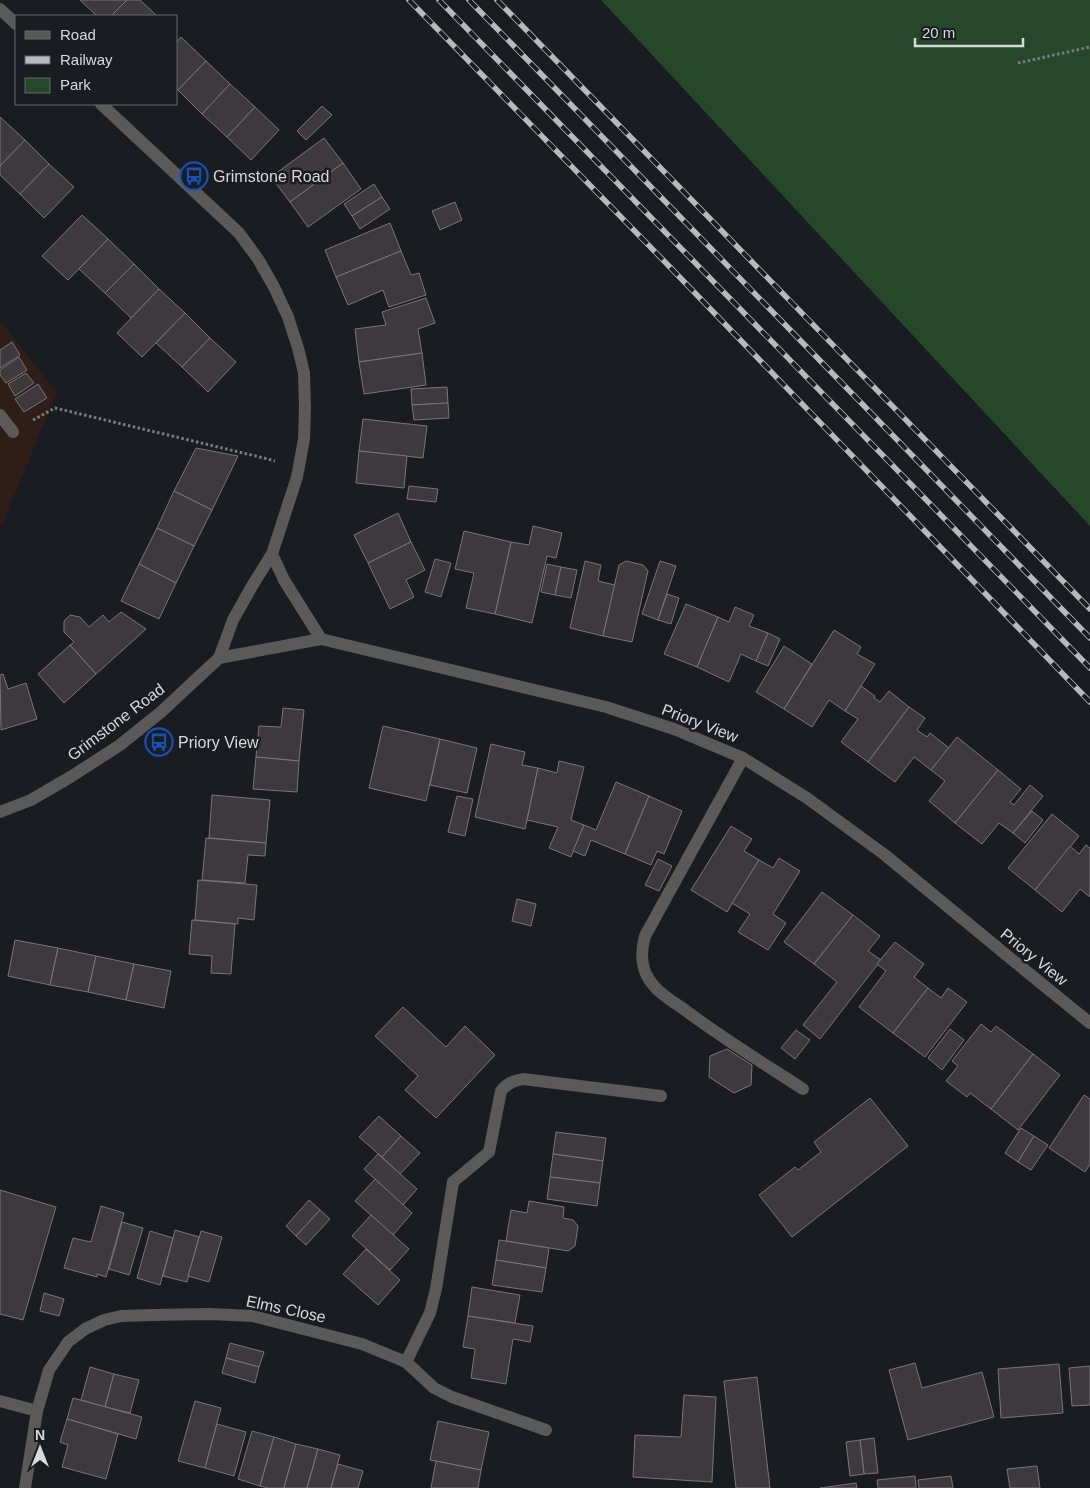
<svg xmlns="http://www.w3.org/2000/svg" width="1090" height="1488" font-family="Helvetica,sans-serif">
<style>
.industrial{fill:#2f1e17}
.green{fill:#26472a}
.building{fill:#3e393c;stroke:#7b7578}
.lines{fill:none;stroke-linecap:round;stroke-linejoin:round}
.path{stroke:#7a7d80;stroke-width:3;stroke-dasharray:2.5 2.5;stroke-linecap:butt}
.service{stroke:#5b5a58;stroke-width:12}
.minor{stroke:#5b5a58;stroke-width:12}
.rail-casing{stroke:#b7b9bc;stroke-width:5.5}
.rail{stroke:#191c20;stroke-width:4;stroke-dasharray:11;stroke-linecap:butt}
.labels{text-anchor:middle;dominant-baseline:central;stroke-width:5;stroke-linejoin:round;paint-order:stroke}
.poi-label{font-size:16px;fill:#d7d9dc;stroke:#191c20;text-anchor:start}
.street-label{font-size:16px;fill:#d7d9dc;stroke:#191c20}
</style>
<rect width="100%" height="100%" fill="#191c20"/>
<polygon class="industrial" points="0,320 57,393 2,525 0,523"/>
<polygon class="green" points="601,0 1090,0 1090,526"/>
<g class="building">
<polygon points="80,0 127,0 111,16 97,16"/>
<polygon points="127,0 140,0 157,16 111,16"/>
<polygon points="181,37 206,61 178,90 176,89 176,43"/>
<polygon points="206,61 230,84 202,114 178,90"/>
<polygon points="230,84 255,107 227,137 202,114"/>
<polygon points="322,106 332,115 306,140 297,131"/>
<polygon points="255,107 279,130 251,160 227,137"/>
<polygon points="0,117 25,140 0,166"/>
<polygon points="324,138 343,163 290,202 271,177"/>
<polygon points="25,140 49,164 20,194 0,175 0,166"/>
<polygon points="343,163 361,189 308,227 290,202"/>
<polygon points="49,164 74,187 44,218 20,194"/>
<polygon points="374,184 382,197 352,216 344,204"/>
<polygon points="382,197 390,209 360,229 352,216"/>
<polygon points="455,202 462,220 440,230 432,211"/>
<polygon points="82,215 108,239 68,280 42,256"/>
<polygon points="390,223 401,251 336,277 325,250"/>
<polygon points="108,239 134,264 105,293 79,269"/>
<polygon points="401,251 411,275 419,273 426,295 389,307 383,290 348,305 336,277"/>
<polygon points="134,264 159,289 131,318 105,293"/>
<polygon points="159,289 185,313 142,357 117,333"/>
<polygon points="426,298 435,323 418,329 422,353 359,362 355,329 386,325 382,312"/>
<polygon points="185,313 210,338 182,367 156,343"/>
<polygon points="210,338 236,362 208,392 182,367"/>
<polygon points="12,342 20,355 0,368 0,350"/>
<polygon points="422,353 426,385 364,394 359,362"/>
<polygon points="19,357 27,370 6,383 0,375 0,370"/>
<polygon points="26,373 34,383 15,396 8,384"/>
<polygon points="38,384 47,398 24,412 15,399"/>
<polygon points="447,387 448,403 412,405 411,389"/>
<polygon points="448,403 449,418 414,420 412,405"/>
<polygon points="363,419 427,426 423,458 359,451"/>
<polygon points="196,448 238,456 212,510 174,491"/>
<polygon points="359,451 407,456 404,488 356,483"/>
<polygon points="409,486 438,489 436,502 407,499"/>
<polygon points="174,491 212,510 194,546 157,528"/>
<polygon points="398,513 411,542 368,563 354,535"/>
<polygon points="533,526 562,533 556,558 547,556 532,623 495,614 511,542 529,545"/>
<polygon points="157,528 194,546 176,583 139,564"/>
<polygon points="464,531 511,542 495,614 466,608 474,573 455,569"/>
<polygon points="411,542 425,570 406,580 414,597 390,609 368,563"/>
<polygon points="435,559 451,563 441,597 425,592"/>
<polygon points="585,561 601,565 598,581 615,585 603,636 570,628"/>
<polygon points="626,561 643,565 648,571 632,642 603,636 619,565"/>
<polygon points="660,561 676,566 658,620 642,614"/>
<polygon points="139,564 176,583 159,619 121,601"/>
<polygon points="547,564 561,567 555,595 541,592"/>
<polygon points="561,567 577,570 571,598 555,595"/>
<polygon points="667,594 679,598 671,624 658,620"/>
<polygon points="686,604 718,617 697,667 664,654"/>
<polygon points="735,607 754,615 749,626 768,633 756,661 741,654 729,682 697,667 718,617 729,622"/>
<polygon points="121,612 146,629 96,674 70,645 74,642 64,632 64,621 70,615 80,617 89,627 103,615 109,622"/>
<polygon points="834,630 861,647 857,654 875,664 845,711 829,700 812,727 784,709"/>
<polygon points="768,633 780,639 768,666 756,661"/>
<polygon points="70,645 96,674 64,703 38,674"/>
<polygon points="784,646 812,664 784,709 756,692"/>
<polygon points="3,674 8,689 26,683 37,719 1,730 0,675"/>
<polygon points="861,686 875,696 874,698 880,702 889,691 909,707 868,762 841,742 858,719 845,711"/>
<polygon points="909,707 925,718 917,730 927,737 930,733 949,748 931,770 914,757 895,782 868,762"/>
<polygon points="283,708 304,710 299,761 256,757 259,726 281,727"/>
<polygon points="383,726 440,739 426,801 369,788"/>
<polygon points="957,737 998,770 955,823 929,801 945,781 931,770"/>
<polygon points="440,739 477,748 467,793 430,785"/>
<polygon points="491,744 525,752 522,765 538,768 525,829 475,817"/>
<polygon points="256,757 299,761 297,792 253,789"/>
<polygon points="559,761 584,767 571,820 584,825 571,857 549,848 558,827 527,820 538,768 557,773"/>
<polygon points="998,770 1021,789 1010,802 1014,805 1030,785 1043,796 1013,833 999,823 982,844 955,823"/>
<polygon points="616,782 649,796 625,854 591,840 585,856 573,851 584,825 596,830"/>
<polygon points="212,795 270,800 266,843 209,838"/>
<polygon points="457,796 473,799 465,836 448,832"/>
<polygon points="649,796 682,811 664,854 657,851 651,865 625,854"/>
<polygon points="1032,811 1043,820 1025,843 1013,833"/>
<polygon points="1052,814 1079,836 1035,890 1008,868"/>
<polygon points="731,826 752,839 744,851 759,860 727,912 691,890"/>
<polygon points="206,838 266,843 265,856 248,855 245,883 202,880"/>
<polygon points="1086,845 1090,848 1090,897 1080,889 1062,912 1035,890 1070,846 1079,854"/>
<polygon points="779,858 800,871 773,914 786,923 768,950 738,932 750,914 732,903 759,860 773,868"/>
<polygon points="658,859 672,866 659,891 645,885"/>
<polygon points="198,880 257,885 254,920 238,918 238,924 195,920"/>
<polygon points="822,892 853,915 814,964 784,942"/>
<polygon points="517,899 536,904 531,926 512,921"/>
<polygon points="853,915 880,936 868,951 881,960 820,1039 803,1025 837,982 814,964"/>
<polygon points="192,920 235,924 231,974 211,973 212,956 189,954"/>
<polygon points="15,940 58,948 50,985 8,976"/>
<polygon points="895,942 924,964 914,977 928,988 893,1033 859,1007 886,971 877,964"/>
<polygon points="58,948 96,956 88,992 50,985"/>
<polygon points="96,956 134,964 126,1000 88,992"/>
<polygon points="134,964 171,971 164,1008 126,1000"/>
<polygon points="928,988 941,998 948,988 967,1002 925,1057 893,1033"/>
<polygon points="403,1007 446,1047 465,1026 495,1055 436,1118 405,1090 418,1076 375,1036"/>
<polygon points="981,1024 991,1032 996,1026 1033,1054 991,1109 970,1093 967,1097 946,1081 958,1066 952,1061"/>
<polygon points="950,1029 964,1040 942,1070 928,1058"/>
<polygon points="796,1030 810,1040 795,1059 781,1048"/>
<polygon points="727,1049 752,1065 751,1085 734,1093 709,1077 710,1056"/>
<polygon points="1033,1054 1060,1075 1018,1130 991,1109"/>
<polygon points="1084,1095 1090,1099 1090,1164 1085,1172 1049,1148"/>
<polygon points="870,1098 908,1146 792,1237 759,1195 795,1167 798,1170 821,1152 814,1142"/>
<polygon points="379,1116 401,1136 382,1157 359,1137"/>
<polygon points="1021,1128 1034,1136 1018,1162 1005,1153"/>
<polygon points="556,1132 606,1138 603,1161 553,1154"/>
<polygon points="401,1136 420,1153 400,1174 382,1157"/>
<polygon points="1034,1136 1048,1145 1031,1170 1018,1162"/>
<polygon points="378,1154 417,1189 403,1205 364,1169"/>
<polygon points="553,1154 603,1161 600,1183 550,1177"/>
<polygon points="550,1177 600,1183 597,1206 547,1199"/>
<polygon points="375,1179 412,1213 393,1235 355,1201"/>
<polygon points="0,1190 56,1207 23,1320 0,1314"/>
<polygon points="309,1200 320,1210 296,1236 286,1226"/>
<polygon points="529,1201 564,1207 563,1218 573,1220 578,1226 575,1246 568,1251 506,1241 511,1210 527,1213"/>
<polygon points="101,1206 124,1213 106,1277 97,1274 97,1277 64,1268 73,1238 91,1242"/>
<polygon points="320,1210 330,1219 306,1245 296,1236"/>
<polygon points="371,1215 409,1249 390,1270 352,1236"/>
<polygon points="122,1222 143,1228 129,1275 109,1269"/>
<polygon points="175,1230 199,1237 187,1282 163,1276"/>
<polygon points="150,1231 173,1238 160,1285 137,1278"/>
<polygon points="201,1231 222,1237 209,1282 188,1276"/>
<polygon points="499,1240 549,1248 546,1268 496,1260"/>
<polygon points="366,1249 400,1280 378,1305 343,1274"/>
<polygon points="496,1260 546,1268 542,1292 492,1285"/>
<polygon points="472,1287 520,1295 515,1323 468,1316"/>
<polygon points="44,1293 64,1299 59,1316 40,1311"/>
<polygon points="468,1316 533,1326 530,1342 513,1339 506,1384 471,1378 475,1349 463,1347"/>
<polygon points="230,1343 264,1352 259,1367 226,1358"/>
<polygon points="226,1358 259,1367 255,1383 222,1373"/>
<polygon points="915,1363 922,1388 982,1372 994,1417 908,1440 889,1370"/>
<polygon points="1059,1364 1063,1413 1001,1418 998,1369"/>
<polygon points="1090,1366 1090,1405 1072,1406 1069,1368"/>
<polygon points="90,1367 114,1374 105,1407 81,1400"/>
<polygon points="114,1374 139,1380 130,1413 105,1407"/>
<polygon points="757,1377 770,1488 736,1488 724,1381"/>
<polygon points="684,1395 716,1397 712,1482 633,1477 635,1435 681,1437"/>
<polygon points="73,1398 142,1417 136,1439 67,1419"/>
<polygon points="195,1401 221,1408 205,1468 178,1461"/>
<polygon points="67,1419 118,1434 106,1479 62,1467 68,1445 60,1442"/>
<polygon points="438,1421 489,1432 481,1470 430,1460"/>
<polygon points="217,1424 246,1432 234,1476 205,1468"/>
<polygon points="252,1431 274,1437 260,1486 238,1479"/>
<polygon points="274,1437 296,1444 284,1488 269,1488 260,1486"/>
<polygon points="874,1438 878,1473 864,1474 860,1440"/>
<polygon points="860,1440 864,1474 850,1476 846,1442"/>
<polygon points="296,1444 318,1449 307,1488 284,1488"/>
<polygon points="318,1449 340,1455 331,1488 307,1488"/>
<polygon points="436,1461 481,1470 478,1488 431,1488"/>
<polygon points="338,1464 363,1471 358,1488 331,1488"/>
<polygon points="1037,1466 1040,1488 1010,1488 1007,1469"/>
<polygon points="915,1476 916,1488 878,1488 877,1480"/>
<polygon points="951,1476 953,1488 919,1488 918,1480"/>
<polygon points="856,1483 857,1488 820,1488"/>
</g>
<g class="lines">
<g class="path">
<polyline points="1018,63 1090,47"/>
<polyline points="33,420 55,408 264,458 275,461"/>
</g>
<g class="service">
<polyline points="0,415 13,432"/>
<path d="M743,758l-98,178c-5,17 -4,36 9,50 7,9 21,17 31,24 37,28 78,53 118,79"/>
<path d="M453,1182l36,-30 12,-61c6,-8 13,-10 22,-12l138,17"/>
<polyline points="406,1362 434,1388 452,1397 546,1430"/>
<polyline points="0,1401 37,1411"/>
</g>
<g class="minor">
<polyline points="0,9 16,24"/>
<polyline points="272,554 284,580 321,639"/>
<polyline points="219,658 321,639 606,707 674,729 743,758 807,798 885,855 1026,971 1090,1023"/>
<polyline points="0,812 31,800 72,776 120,745 161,712 219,658 233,620 252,586 272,554 297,477 304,439 305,408 304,373 298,348 288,317 274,287 258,259 239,233 101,104"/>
<polyline points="25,1488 37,1411 49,1370 68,1342 85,1329 104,1320 121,1316 152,1315 210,1314 253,1316 362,1344 406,1362 430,1313 436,1289 453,1182"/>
</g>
<g class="rail-casing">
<g id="rail">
<polyline points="409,0 666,263 1090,702"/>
<polyline points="439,0 1090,668"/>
<polyline points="469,0 1090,638"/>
<polyline points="497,0 1090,609"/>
</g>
</g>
<use href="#rail" class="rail"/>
</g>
<defs>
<g id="bus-ring" transform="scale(1.4375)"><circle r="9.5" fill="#191c20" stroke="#1a4fb4" stroke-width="1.5"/><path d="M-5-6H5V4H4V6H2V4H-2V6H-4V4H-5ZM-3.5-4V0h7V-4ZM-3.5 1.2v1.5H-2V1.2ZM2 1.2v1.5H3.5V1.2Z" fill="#1a4fb4"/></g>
</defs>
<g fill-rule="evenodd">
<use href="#bus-ring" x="194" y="176"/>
<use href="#bus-ring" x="159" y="742"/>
</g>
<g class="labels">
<g class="poi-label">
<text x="213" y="176">Grimstone Road</text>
<text x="178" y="742">Priory View</text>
</g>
<g class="street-label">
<text transform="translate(116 722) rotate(-37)">Grimstone Road</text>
<text transform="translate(700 723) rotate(21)">Priory View</text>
<text transform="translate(1034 957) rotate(39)">Priory View</text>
<text transform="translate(286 1309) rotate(12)">Elms Close</text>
</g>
</g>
<rect x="15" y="15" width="162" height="90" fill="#191c20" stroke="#65686b"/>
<rect x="25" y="31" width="25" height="8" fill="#5b5a58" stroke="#65686b"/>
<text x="60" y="40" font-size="15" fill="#d7d9dc">Road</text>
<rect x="25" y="56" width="25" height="8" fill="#b7b9bc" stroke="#65686b"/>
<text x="60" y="65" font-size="15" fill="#d7d9dc">Railway</text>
<rect x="25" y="78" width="25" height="15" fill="#26472a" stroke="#65686b"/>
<text x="60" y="90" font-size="15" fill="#d7d9dc">Park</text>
<g transform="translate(40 1448)" stroke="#191c20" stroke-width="4" paint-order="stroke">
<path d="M0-4L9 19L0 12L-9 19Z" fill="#d7d9dc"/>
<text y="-8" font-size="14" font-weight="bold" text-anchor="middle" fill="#d7d9dc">N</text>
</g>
<path d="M915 38v8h108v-8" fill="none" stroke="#d7d9dc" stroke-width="2.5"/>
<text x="922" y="38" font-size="15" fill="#d7d9dc" stroke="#191c20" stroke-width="4" paint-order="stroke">20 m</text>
</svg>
